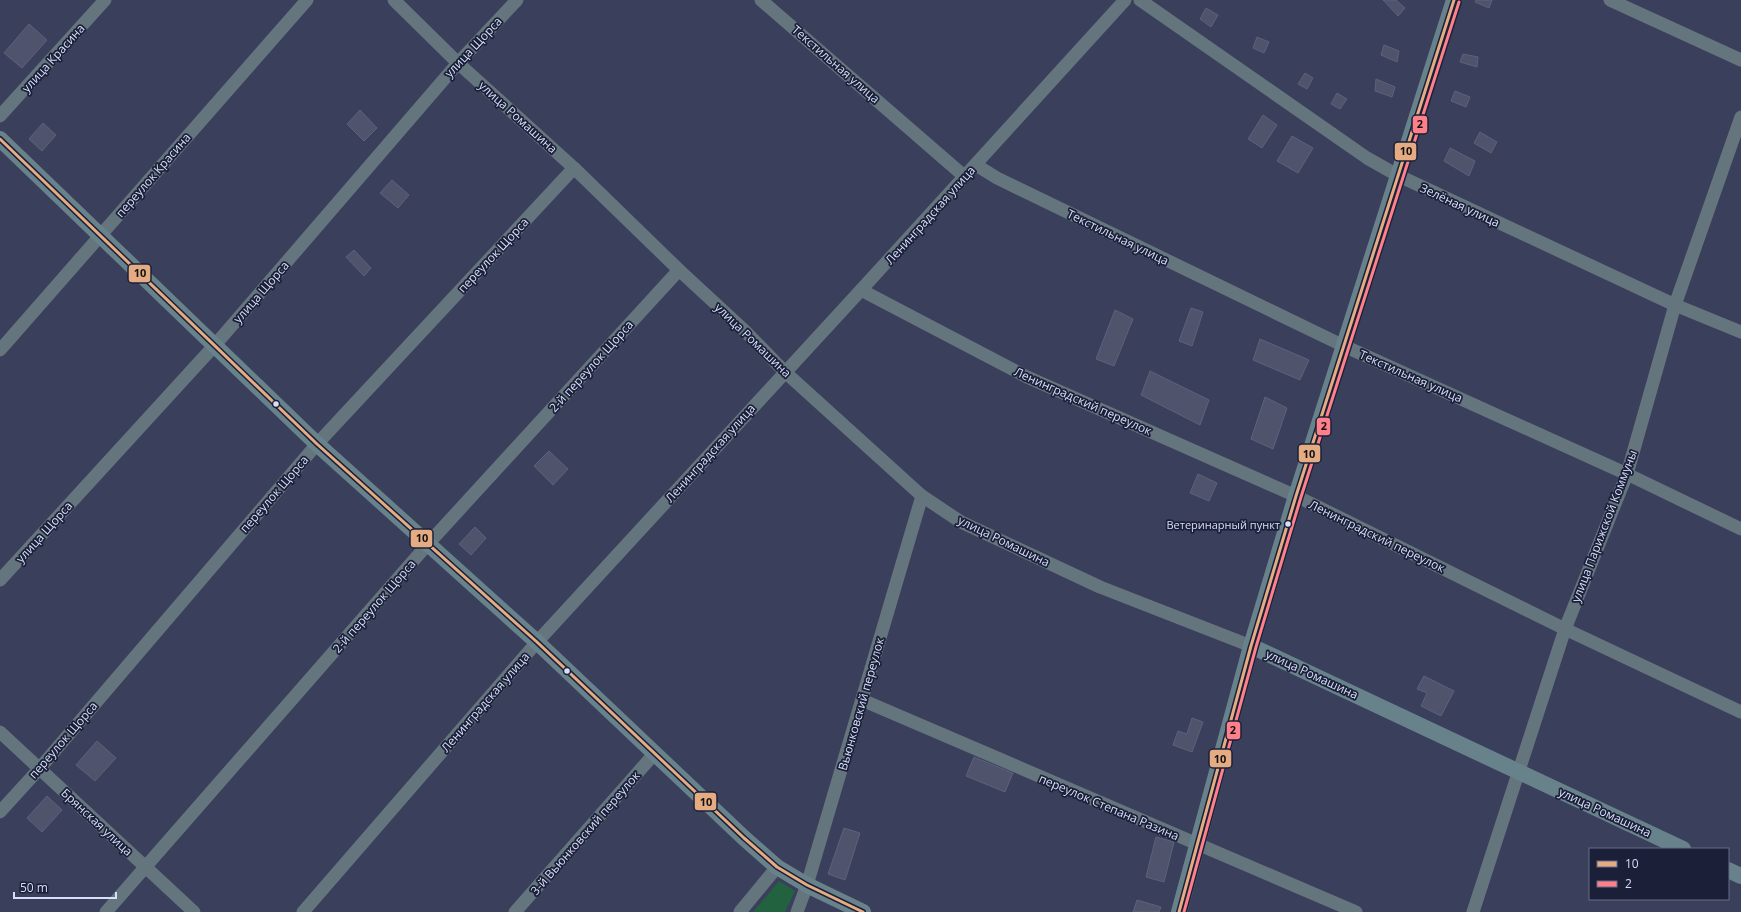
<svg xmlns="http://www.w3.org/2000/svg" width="1741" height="912" font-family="'Open Sans',sans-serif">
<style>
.green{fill:#23623f}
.building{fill:#4f546c;stroke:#5d627b}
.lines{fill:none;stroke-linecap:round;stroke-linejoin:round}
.minor{stroke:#65757e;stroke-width:13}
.major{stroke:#68828c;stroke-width:16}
.bus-1-casing{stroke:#1b2038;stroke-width:6}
.bus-2-casing{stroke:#1b2038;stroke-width:6}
.bus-1{stroke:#e5ac83;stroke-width:3}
.bus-2{stroke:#ff808a;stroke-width:3}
.bus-dot{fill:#d8dffa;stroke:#1b2038;stroke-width:1.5}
.labels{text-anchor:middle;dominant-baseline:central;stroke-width:3.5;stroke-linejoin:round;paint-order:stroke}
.bus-label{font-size:11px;fill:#d8dffa;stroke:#1b2038;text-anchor:end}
.street-label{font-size:12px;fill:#d8dffa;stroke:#1b2038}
.line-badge{stroke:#1b2038;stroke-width:1.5}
.pale-badge-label{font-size:11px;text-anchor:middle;font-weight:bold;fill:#111}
</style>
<rect width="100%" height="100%" fill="#3a3f5c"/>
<polygon class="green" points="779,881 795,891 785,912 753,912"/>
<g class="building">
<polygon points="1383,0 1396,0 1405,8 1398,16"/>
<polygon points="1476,0 1492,0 1489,8 1475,2"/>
<polygon points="1206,8 1218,15 1211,27 1200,19"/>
<polygon points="29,24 47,40 22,68 4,53"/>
<polygon points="1257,37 1269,42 1264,53 1253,48"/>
<polygon points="1384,45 1399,51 1397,62 1381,55"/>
<polygon points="1463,54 1478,57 1477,67 1460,62"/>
<polygon points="1305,73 1313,78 1307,89 1298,84"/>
<polygon points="1376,79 1395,87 1392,97 1375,91"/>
<polygon points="1455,91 1470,97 1466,107 1451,101"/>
<polygon points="1337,93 1347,99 1340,109 1331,104"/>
<polygon points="360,110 377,128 364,141 347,124"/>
<polygon points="1263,115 1277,125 1262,148 1248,139"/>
<polygon points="43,123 56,135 42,151 29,139"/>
<polygon points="1480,132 1497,142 1491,153 1474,143"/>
<polygon points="1292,136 1313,148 1298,173 1277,161"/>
<polygon points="1450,148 1475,161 1469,176 1444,161"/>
<polygon points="392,180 409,195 398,208 380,193"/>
<polygon points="354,250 371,268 364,276 346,257"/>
<polygon points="1191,308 1203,312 1192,346 1179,341"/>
<polygon points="1115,310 1133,319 1114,366 1096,359"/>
<polygon points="1260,339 1309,360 1300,380 1253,360"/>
<polygon points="1150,371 1209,400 1200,425 1141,395"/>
<polygon points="1265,397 1287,408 1273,449 1251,439"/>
<polygon points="549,451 568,469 553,485 534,466"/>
<polygon points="1198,474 1217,483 1209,501 1190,493"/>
<polygon points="475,527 486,538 471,555 459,544"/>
<polygon points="1424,676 1454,691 1441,716 1421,706 1427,693 1417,689"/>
<polygon points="1192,718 1203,722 1192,752 1173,745 1178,731 1187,734"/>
<polygon points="97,741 116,758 95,781 76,765"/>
<polygon points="974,757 1013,773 1005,792 966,776"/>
<polygon points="47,796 62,810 42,832 27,818"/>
<polygon points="844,828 860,833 845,880 828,874"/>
<polygon points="1156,837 1174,842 1164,882 1146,877"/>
<polygon points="1137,900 1161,907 1159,912 1133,912"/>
</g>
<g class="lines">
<g class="minor">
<polyline points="394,0 458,63 574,168 679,270 745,331 785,372 922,496 961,522 1100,587 1251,646"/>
<polyline points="761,0 964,176"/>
<polyline points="1140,0 1367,158 1397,175 1675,305 1741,332"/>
<polyline points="1610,0 1741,60"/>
<polyline points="0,116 105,0"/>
<polyline points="976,165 997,178 1344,346 1627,474 1741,529"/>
<polyline points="861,290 1027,377 1296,496 1565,629 1741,712"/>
<polyline points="0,350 307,0"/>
<polyline points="0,580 215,345 458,63 517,0"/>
<polyline points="862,700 1356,912"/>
<polyline points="0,732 194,912"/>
<polyline points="0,812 40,768 317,444 574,168"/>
<polyline points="106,912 427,545 679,270"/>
<polyline points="303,912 537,642 861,290 1125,0"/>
<polyline points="515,912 655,753"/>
<polyline points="740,912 777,867"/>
<polyline points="797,912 807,885 922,496"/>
<polyline points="1473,912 1565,629 1627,474 1675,305 1741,117"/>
</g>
<g class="major">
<polyline points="0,139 317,444 537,642 744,838 777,867 807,885 863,912"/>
<polyline points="1251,646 1683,849"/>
<polyline points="1728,870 1741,876"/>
<polyline points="1179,912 1251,646 1296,496 1454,0"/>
</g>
<g class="bus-1-casing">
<g id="bus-1">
<polyline points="0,139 317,444 537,642 744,838 777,867 807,885 863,912"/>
<polyline points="1179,912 1251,646 1296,496 1454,0"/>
</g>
</g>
<g class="bus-2-casing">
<polyline id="bus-2" points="1184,912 1256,647 1301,497 1459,2"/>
</g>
<use href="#bus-1" class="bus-1"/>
<use href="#bus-2" class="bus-2"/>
</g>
<g class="bus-dot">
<circle cx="276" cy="404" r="3.5"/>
<circle cx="1288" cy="524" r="3.5"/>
<circle cx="567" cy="671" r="3.5"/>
</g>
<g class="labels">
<g class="bus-label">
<text x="1280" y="524">Ветеринарный пункт</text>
</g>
<g class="street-label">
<text transform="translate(473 47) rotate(-47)">улица Щорса</text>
<text transform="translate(53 58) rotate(-48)">улица Красина</text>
<text transform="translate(836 64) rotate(41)">Текстильная улица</text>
<text transform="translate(518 117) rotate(42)">улица Ромашина</text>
<text transform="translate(153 175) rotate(-49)">переулок Красина</text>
<text transform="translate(1460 205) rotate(25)">Зелёная улица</text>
<text transform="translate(930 215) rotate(-48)">Ленинградская улица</text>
<text transform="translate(1118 237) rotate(26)">Текстильная улица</text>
<text transform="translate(493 255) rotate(-47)">переулок Щорса</text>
<text transform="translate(261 292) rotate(-49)">улица Щорса</text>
<text transform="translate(753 340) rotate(44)">улица Ромашина</text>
<text transform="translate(591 366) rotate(-48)">2-й переулок Щорса</text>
<text transform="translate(1411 376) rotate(24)">Текстильная улица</text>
<text transform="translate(1083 401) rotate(24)">Ленинградский переулок</text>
<text transform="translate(710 453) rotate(-48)">Ленинградская улица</text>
<text transform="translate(274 494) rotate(-49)">переулок Щорса</text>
<text transform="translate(1604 526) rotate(-69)">улица Парижской Коммуны</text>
<text transform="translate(44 532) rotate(-48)">улица Щорса</text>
<text transform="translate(1377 536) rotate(26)">Ленинградский переулок</text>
<text transform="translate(1004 541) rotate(26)">улица Ромашина</text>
<text transform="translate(374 606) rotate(-49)">2-й переулок Щорса</text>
<text transform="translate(1312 674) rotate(25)">улица Ромашина</text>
<text transform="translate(485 702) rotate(-49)">Ленинградская улица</text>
<text transform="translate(861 704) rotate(-74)">Вьюнковский переулок</text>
<text transform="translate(63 740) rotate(-49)">переулок Щорса</text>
<text transform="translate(1109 807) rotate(23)">переулок Степана Разина</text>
<text transform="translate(1605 812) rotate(25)">улица Ромашина</text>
<text transform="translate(97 822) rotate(43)">Брянская улица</text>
<text transform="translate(585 833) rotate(-49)">3-й Вьюнковский переулок</text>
</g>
</g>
<g class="line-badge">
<rect x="1412" y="115" width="16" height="19" rx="4" fill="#ff808a"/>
<rect x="1394" y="142" width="23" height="19" rx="4" fill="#e5ac83"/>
<rect x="128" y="264" width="23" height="19" rx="4" fill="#e5ac83"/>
<rect x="1316" y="417" width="15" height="19" rx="4" fill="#ff808a"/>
<rect x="1298" y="444" width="23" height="19" rx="4" fill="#e5ac83"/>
<rect x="410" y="529" width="23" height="19" rx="4" fill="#e5ac83"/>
<rect x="1226" y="721" width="15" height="19" rx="4" fill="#ff808a"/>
<rect x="1209" y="749" width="23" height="19" rx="4" fill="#e5ac83"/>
<rect x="694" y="792" width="23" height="19" rx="4" fill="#e5ac83"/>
</g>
<g class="pale-badge-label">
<text x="1420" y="128">2</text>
<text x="1406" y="155">10</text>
<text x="140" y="277">10</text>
<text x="1324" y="430">2</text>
<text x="1309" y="458">10</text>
<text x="422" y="542">10</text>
<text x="1233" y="734">2</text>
<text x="1220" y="763">10</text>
<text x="706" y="806">10</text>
</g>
<rect x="1589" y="848" width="140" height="52" fill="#1b2038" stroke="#676c86"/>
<rect x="1597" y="861" width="20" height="6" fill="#e5ac83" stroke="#676c86"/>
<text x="1625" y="868" font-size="12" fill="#d8dffa">10</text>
<rect x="1597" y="881" width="20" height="6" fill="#ff808a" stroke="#676c86"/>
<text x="1625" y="888" font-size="12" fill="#d8dffa">2</text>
<path d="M14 892v6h102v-6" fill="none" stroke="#d8dffa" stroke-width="2"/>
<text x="20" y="892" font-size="12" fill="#d8dffa" stroke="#1b2038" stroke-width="3" paint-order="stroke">50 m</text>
</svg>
